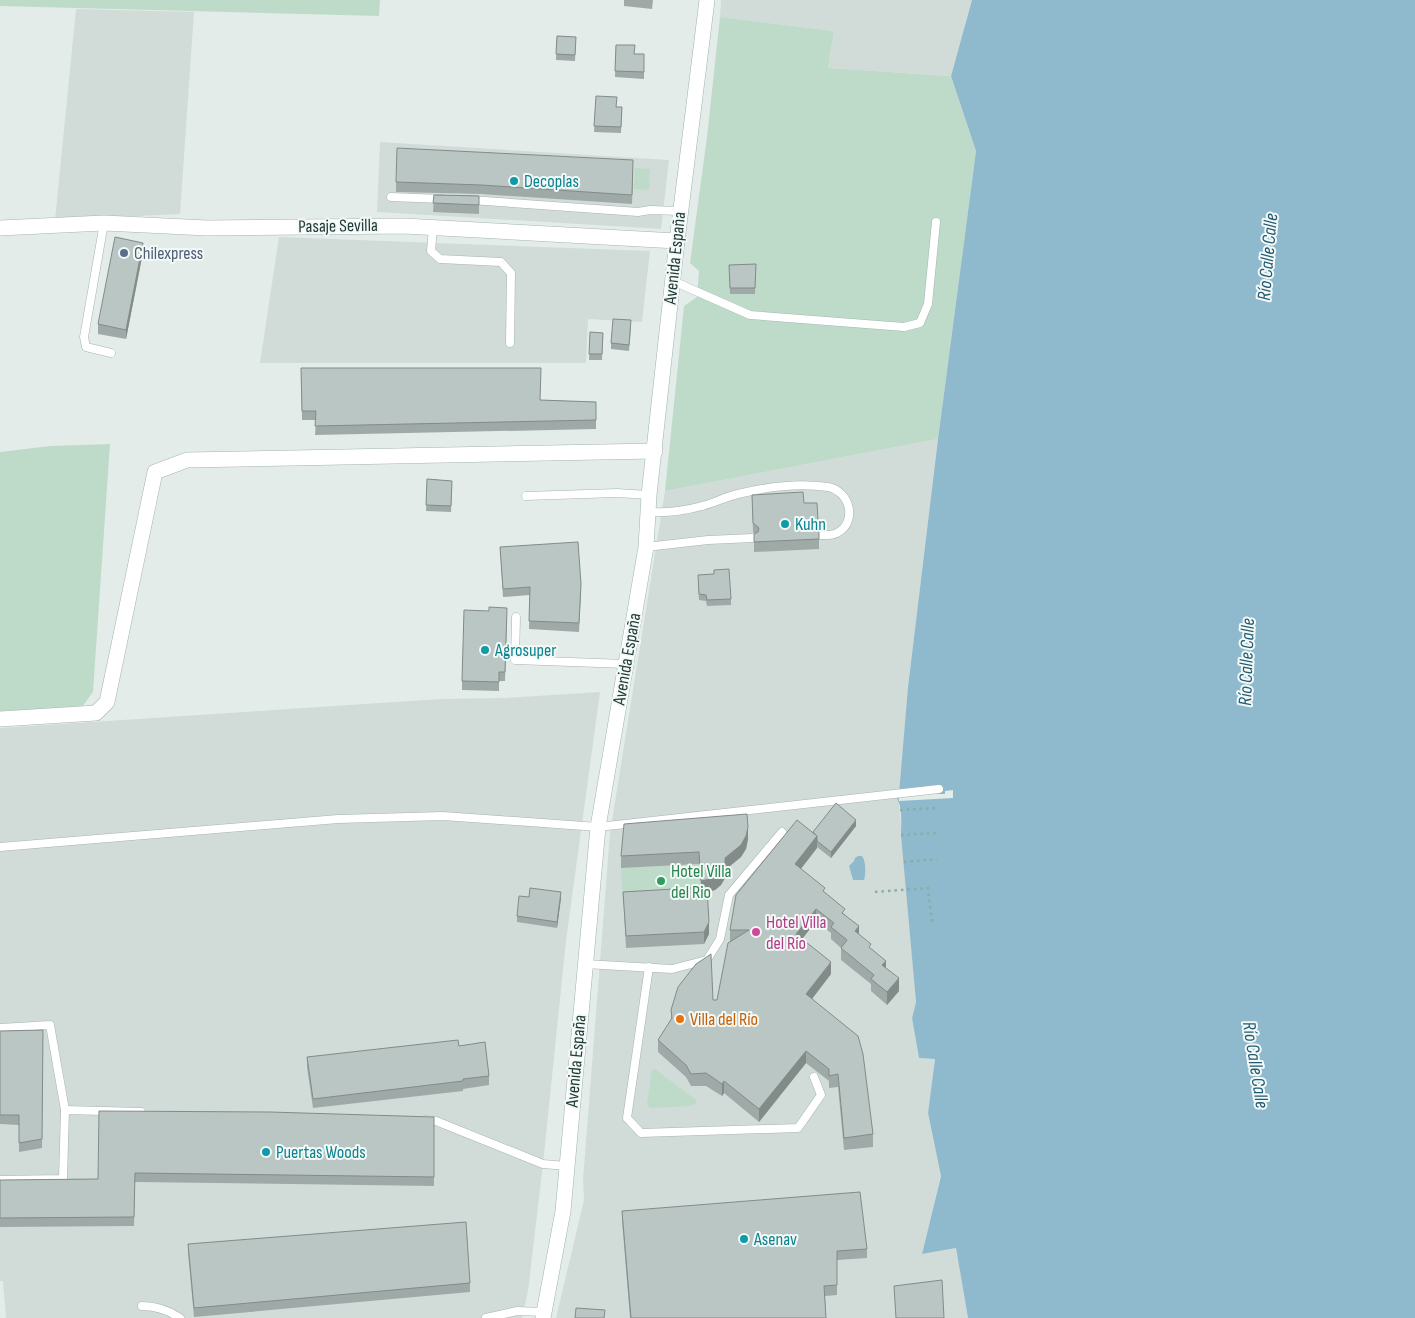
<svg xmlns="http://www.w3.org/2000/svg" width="1415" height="1318" font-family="'Sofia Sans Condensed',sans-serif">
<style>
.built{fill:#d1dcd8}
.green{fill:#bedbca}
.water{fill:#8fbacd}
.pier{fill:#e3ece9}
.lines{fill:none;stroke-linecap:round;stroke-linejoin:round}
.service-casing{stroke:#a6b4b1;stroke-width:9}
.minor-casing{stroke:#a6b4b1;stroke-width:16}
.secondary-casing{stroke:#9fb4af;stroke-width:16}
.path{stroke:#86ada6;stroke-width:2.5;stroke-dasharray:2.5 4;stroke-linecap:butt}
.service{stroke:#fff;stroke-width:8}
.minor{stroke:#fff;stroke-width:15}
.secondary{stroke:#fff;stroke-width:15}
.wall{fill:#9faaa8}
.shaded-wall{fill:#828b88}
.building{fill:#b9c6c3;stroke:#828b88}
.culture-dot{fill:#0f9aa8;stroke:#f3f9f7;stroke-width:2}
.service-dot{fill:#5c6f8a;stroke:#f3f9f7;stroke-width:2}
.leisure-dot{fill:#2e9e5b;stroke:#f3f9f7;stroke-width:2}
.hotel-dot{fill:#d1479c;stroke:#f3f9f7;stroke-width:2}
.food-dot{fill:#e8710a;stroke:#f3f9f7;stroke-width:2}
.labels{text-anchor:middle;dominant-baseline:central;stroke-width:4;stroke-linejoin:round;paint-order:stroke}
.culture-label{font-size:18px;fill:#0d838f;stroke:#f3f9f7;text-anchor:start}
.street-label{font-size:18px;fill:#243c39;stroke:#f3f9f7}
.service-label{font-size:18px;fill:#4e5e75;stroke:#f3f9f7;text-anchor:start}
.leisure-label{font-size:18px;fill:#27864d;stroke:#f3f9f7;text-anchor:start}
.hotel-label{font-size:18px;fill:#b23c85;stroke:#f3f9f7;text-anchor:start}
.food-label{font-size:18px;fill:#c56008;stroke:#f3f9f7;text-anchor:start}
.water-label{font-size:19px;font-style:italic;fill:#225a74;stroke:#f3f9f7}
</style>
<rect width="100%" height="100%" fill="#e3ece9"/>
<g class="built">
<polygon points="721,0 972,0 951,76 828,68 834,31 720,17"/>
<polygon points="76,9 194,12 180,214 55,220"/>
<polygon points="380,142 669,160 661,229 377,212"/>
<polygon points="279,237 650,251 642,322 588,319 586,363 260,363"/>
<polygon points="938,439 908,687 899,801 916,1002 912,1018 919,1058 935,1059 928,1113 941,1175 922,1254 956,1248 968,1318 556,1318 584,1200 583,1180 610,833 665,491"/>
<polygon points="600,692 566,941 543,1164 528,1291 522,1318 6,1318 3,1281 0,1281 0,728 441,699 504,698"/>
</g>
<g class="green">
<polygon points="0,0 380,0 379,16 0,6"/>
<polygon points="720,17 834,31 828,68 951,76 976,151 938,439 665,491 684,306 697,297 699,271 690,263 707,137"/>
<polygon points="635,168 650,169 649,190 634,189"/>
<polygon points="110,444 93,692 82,707 0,711 0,452 50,446"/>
<polygon points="699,864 701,894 623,904 621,868"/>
<polygon points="652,1069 655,1069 696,1100 696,1103 692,1106 650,1108 647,1104"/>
</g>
<g class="water">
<path d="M972,0h443v1318h-447l-12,-70 -34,6 19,-78 -13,-63 7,-54 -16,-1 -7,-40 4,-16 -15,-167c0,-11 2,-29 -5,-38l3,-3 9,-107 30,-248 38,-288 -25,-75z"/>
<path d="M858,856h4c4,5 4,18 2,24h-11l-4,-14 5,-5 1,-3z"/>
</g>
<polygon class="pier" points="953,790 953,798 899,801 899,794 945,794 945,791"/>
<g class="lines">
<g class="service-casing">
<g id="service">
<polyline points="391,197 442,199"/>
<polyline points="471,200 638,212 650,210 680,211"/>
<polyline points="104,223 84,337 86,347 111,353"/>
<polyline points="433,228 431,251 440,259 501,262 511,273 510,343"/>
<polyline points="673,281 750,315 904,327 920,323 928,304 936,222"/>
<polyline points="526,496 617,493 649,495"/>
<path d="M649,512c17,1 35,-1 53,-6 12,-3 23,-9 36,-12 28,-7 61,-11 90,-7 22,4 30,35 9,46 -6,3 -12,2 -19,2"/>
<polyline points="646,547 708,540 753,538"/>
<polyline points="516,617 515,660 626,664"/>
<polyline points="0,847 338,819 443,816 598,827 939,789"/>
<polyline points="585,964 672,969 707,960 720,939 729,895 782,832"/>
<polyline points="649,967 627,1118 641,1133 798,1128 821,1095 814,1077"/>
<polyline points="0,1028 50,1025 65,1110"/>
<polyline points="425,1120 436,1121 543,1164 566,1166"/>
<polyline points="0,1180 63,1179 65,1110 141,1112"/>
<path d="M142,1306c14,0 26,4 38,12"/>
<polyline points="486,1318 517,1311 544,1312"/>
</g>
</g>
<g class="minor-casing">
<g id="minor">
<polyline points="0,228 104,223 207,228 404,226 677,241"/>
<polyline points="0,719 96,713 107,702 155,472 187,460 655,451"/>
</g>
</g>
<g class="secondary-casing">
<polyline id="secondary" points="543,1318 563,1211 598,827 646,547 649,495 677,241 707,0"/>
</g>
<g class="path">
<polyline points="900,810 937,808"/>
<polyline points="901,835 936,833"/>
<polyline points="904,862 937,859"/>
<polyline points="875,892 928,888 932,923"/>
</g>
<use href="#service" class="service"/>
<use href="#minor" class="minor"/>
<use href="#secondary" class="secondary"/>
</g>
<g class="wall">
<polygon points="624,0 653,0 652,9 624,6"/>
<polygon points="557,36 576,37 575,61 556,60"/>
<polygon points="616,45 635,54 644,54 644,79 615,77"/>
<polygon points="596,96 617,107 622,107 621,133 594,132"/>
<polygon points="633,169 632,204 481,194 396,192 396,182"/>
<polygon points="434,195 479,196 479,214 433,212"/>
<polygon points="143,252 126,339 98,334 98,324"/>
<polygon points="756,264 755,294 730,294 729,265"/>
<polygon points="631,326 629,351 611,349 611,343"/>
<polygon points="590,332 603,333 602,360 589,360"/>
<polygon points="301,368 540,400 596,402 596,429 315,435 316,420 302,420"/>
<polygon points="427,479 452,481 451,512 426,511"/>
<polygon points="752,495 804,503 818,529 816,531 819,531 819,549 754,552 754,534 755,534 753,532"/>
<polygon points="500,547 581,592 579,632 529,629 530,595 503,597"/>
<polygon points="698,581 731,599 731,605 707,606 706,601 699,600"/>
<polygon points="507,617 505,681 499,681 499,691 462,690 462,681"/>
<polygon points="856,826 831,858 817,847 817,848 801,869 825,893 845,915 859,934 886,968 899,991 887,1005 871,991 871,984 841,960 841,948 831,939 831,933 816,921 802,939 831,974 811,999 873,1134 873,1147 844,1150 838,1087 829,1088 829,1081 806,1063 759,1122 724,1093 722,1096 706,1086 691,1086 686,1077 658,1052 658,1040 671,1021 671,1010 713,1000 717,1000 730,942 730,930 813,832"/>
<polygon points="748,839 746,849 741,857 725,870 725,878 721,885 715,890 707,892 709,934 704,944 626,948 623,892 701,888 699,864 621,868 621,856"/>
<polygon points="529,897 561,898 557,928 517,922 517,916"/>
<polygon points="43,1030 42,1148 19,1152 19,1125 0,1124 0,1031"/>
<polygon points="459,1046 489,1076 489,1085 463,1089 463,1091 313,1108 307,1067 307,1057"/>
<polygon points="434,1117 434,1186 135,1182 134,1226 0,1227 0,1180 98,1179"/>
<polygon points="622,1211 867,1249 867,1258 837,1260 837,1295 825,1296 826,1318 630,1318 622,1220"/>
<polygon points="188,1244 470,1283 470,1292 194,1317 188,1253"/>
</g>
<g class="shaded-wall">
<polygon points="143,243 143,252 126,339 126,330"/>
<polygon points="818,520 818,529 813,532 812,526 813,522"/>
<polygon points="856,820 856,826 831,858 831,852"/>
<polygon points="748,827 748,839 746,849 741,857 725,870 725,878 721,885 715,890 701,894 701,881 725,858"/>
<polygon points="817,836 817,848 795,876 795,864"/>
<polygon points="561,892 561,898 557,928 557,922"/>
<polygon points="816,909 816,921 796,947 796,934"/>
<polygon points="709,922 709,934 704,944 704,932"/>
<polygon points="859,926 859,938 855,931"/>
<polygon points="886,961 886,973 882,965"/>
<polygon points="831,962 831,974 806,1007 806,994"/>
<polygon points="899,978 899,991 887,1005 887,992"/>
<polygon points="806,1051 806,1063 759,1122 759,1109"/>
<polygon points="724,1081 724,1093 722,1096 722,1084"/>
</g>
<g class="building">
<polygon points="557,36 576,37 575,55 556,54"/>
<polygon points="616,45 635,45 634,54 644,54 644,72 615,71"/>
<polygon points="596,96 617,97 616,107 622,107 621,127 594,126"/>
<polygon points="397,148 633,160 632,195 481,185 396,182"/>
<polygon points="434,195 479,196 479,205 433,203"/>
<polygon points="115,237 143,243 126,330 98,324"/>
<polygon points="756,264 755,288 730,288 729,265"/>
<polygon points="613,319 631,320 629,345 611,343"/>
<polygon points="590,332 603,333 602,354 589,354"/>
<polygon points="301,368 541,368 540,400 596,402 596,420 315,426 316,411 302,411"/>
<polygon points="427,479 452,481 451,506 426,505"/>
<polygon points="803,492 804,503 817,503 818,520 813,522 812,526 815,530 819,531 819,539 754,542 754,534 758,532 759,528 753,523 752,495"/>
<polygon points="578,542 581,584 579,623 529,621 530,587 503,589 500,547"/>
<polygon points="729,569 731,599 707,600 706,595 699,594 698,575 714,574 714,570"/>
<polygon points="489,607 507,608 505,672 499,672 499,682 462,681 464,610 489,611"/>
<polygon points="836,803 856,820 831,852 817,841 817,836 813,832"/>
<polygon points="747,814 748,827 746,836 741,845 725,858 725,866 721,873 715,878 701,881 699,852 621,856 624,824"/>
<polygon points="797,820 817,836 795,864 825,888 823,891 845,909 842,913 859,926 855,931 871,944 869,947 886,961 882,965 899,978 887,992 871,979 874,975 841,948 847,940 831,927 834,923 816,909 796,934 831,962 806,994 858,1036 863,1054 873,1134 844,1138 838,1074 829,1076 829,1069 806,1051 759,1109 724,1081 722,1084 706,1073 691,1074 686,1065 658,1040 672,1018 671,1010 678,987 696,964 711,954 713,1000 717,1000 728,943 749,930 730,930 736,895"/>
<polygon points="707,887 709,922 704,932 626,936 623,892"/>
<polygon points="530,888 561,892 557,922 517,916 519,896 529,897"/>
<polygon points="43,1030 42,1139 19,1143 19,1115 0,1115 0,1031"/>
<polygon points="458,1040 459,1046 485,1042 489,1076 463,1079 463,1081 313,1099 307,1057"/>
<polygon points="99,1111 270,1112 434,1117 434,1177 135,1173 134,1217 0,1218 0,1180 98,1179"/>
<polygon points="860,1192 867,1249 837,1251 837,1285 824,1286 826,1318 631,1318 622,1211"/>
<polygon points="466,1222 470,1283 194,1308 188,1244"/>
<polygon points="942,1280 944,1318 896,1318 894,1286"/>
<polygon points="576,1308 605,1310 604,1318 575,1318"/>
</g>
<g class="culture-dot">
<circle cx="514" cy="181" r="5"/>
<circle cx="785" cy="524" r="5"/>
<circle cx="485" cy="650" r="5"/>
<circle cx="266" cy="1152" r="5"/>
<circle cx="744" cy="1239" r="5"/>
</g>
<circle class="service-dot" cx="124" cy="253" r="5"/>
<circle class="leisure-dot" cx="661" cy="881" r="5"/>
<circle class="hotel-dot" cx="756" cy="932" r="5"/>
<circle class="food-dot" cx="680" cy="1019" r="5"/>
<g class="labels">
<g class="culture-label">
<text x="524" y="181">Decoplas</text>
<text x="795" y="524">Kuhn</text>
<text x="495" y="650">Agrosuper</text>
<text x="276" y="1152">Puertas Woods</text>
<text x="754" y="1239">Asenav</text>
</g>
<g class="street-label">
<text transform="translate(338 226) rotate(-1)">Pasaje Sevilla</text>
<text transform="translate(675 258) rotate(-84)">Avenida España</text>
<text transform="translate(627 659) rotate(-80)">Avenida España</text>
<text transform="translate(576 1061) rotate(-85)">Avenida España</text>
</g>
<g class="service-label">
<text x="134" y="253">Chilexpress</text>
</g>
<g class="leisure-label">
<text x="671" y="871">Hotel Villa<tspan x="671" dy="21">del Rio</tspan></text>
</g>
<g class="hotel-label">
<text x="766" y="922">Hotel Villa<tspan x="766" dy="21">del Río</tspan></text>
</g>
<g class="food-label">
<text x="690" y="1019">Villa del Río</text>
</g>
<g class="water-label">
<text transform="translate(1268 257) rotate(-85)">Río Calle Calle</text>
<text transform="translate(1247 662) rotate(-88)">Río Calle Calle</text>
<text transform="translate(1255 1065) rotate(81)">Río Calle Calle</text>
</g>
</g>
</svg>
